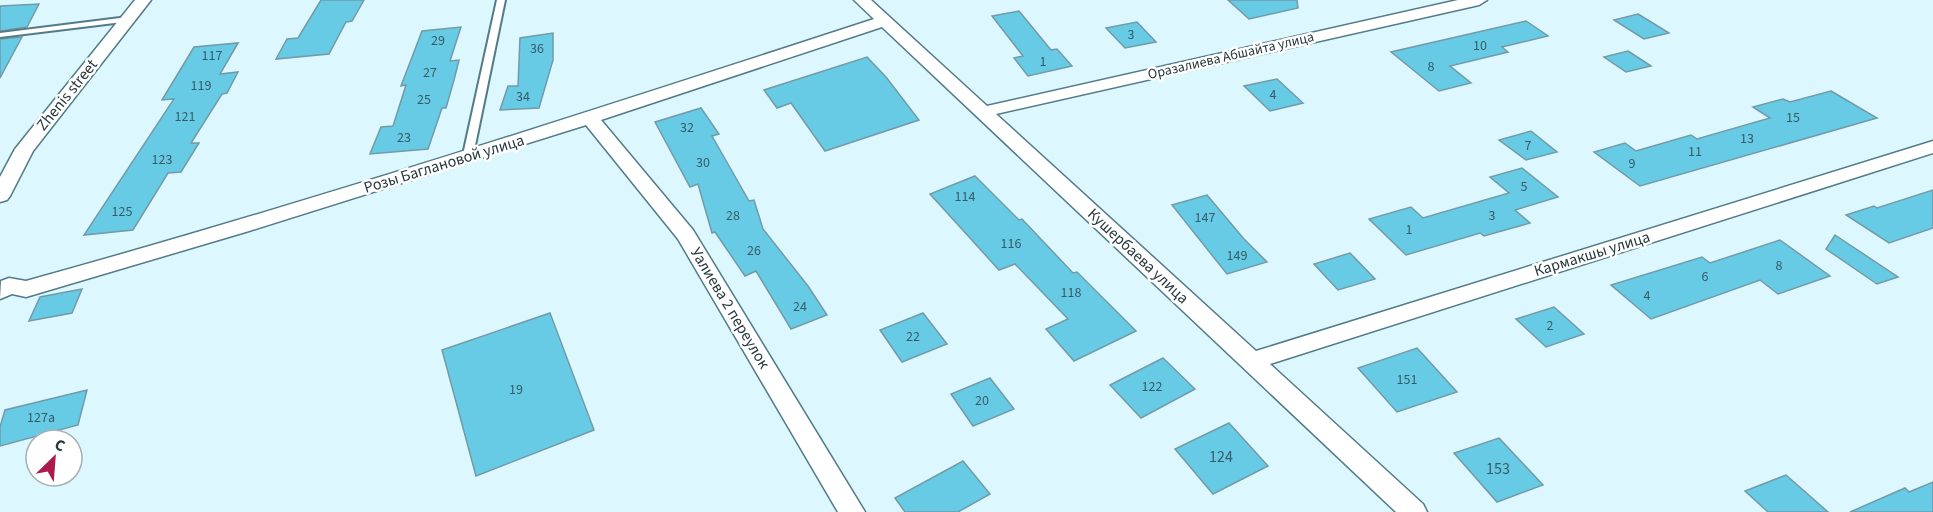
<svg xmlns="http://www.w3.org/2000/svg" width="1933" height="512" font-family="'Source Sans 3',sans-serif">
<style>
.building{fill:#68cbe6;stroke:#719ba6;stroke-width:1.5}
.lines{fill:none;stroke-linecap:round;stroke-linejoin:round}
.lane-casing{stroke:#537b87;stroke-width:4}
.street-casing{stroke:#537b87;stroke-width:3}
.lane{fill:#fff;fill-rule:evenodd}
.street{fill:#fff;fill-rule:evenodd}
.labels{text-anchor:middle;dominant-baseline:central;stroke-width:5;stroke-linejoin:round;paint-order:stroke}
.number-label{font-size:14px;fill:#365d67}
.far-street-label{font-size:14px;fill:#26383d;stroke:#fff}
.street-label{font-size:16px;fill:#26383d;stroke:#fff}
.near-number-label{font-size:16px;fill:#365d67}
</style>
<rect width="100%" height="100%" fill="#ddf7ff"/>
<g class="building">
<polygon points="321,0 364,0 352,21 346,22 329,54 276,59 287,39 298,38"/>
<polygon points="1228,0 1297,0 1298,8 1249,19"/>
<polygon points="39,4 27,27 0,31 0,6"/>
<polygon points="1019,11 1051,50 1057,49 1072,66 1028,76 1014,58 1023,56 992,16"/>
<polygon points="1638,14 1669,33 1644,39 1614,20"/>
<polygon points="1526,21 1548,36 1502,47 1508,52 1450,66 1471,83 1439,91 1391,52"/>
<polygon points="1137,22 1156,42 1125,48 1106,28"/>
<polygon points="461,27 450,61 459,60 454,80 446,108 442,108 428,149 370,154 381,127 393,126 406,85 401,86 422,31"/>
<polygon points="553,33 553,60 539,108 500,110 508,86 518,86 520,38"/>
<polygon points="22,37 0,78 0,39"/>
<polygon points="238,43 220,74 238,72 227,93 222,94 191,143 199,143 181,172 168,173 133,230 84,235 174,99 162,100 194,47"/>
<polygon points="1628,51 1651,66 1626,72 1604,57"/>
<polygon points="867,57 886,77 919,120 825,151 791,103 777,108 764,90"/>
<polygon points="1277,79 1303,103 1270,111 1244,86"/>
<polygon points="1831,91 1877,118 1640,186 1594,152 1625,143 1636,151 1691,135 1697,139 1770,118 1753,107 1783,99 1790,102"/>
<polygon points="701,108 719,134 712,136 749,201 754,200 763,229 808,286 827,315 791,329 756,271 745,276 715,232 712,233 698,184 690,187 655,122"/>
<polygon points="1531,131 1557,152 1526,160 1499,140"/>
<polygon points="1522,168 1558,197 1515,210 1530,223 1484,236 1480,233 1406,255 1369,219 1411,207 1423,218 1509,193 1490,177"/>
<polygon points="975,176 1019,220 1022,219 1073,273 1077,272 1136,331 1074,361 1046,329 1068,319 1015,264 999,270 930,194"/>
<polygon points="1933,190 1933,228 1889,243 1846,215 1874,206 1877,208"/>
<polygon points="1207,195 1244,239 1267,262 1227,274 1172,205"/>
<polygon points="1835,235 1898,277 1877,284 1826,249"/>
<polygon points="1780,240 1830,276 1778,294 1760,280 1651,319 1611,285 1702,257 1710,263"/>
<polygon points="1350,253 1375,279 1338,290 1314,264"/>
<polygon points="82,289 72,313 29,321 40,297"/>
<polygon points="1554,307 1584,334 1546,347 1516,319"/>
<polygon points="550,313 594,430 476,476 442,350"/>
<polygon points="923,313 947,344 902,362 880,330"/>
<polygon points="1417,348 1457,392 1397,412 1358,368"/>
<polygon points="1163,358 1195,389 1141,418 1110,385"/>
<polygon points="990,378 1014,409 973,426 951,394"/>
<polygon points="87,390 78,425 0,446 0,427 5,410"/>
<polygon points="1229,423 1268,466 1213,494 1175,449"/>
<polygon points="1499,438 1543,485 1497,502 1454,453"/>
<polygon points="963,461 990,494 958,512 905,512 895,498"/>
<polygon points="1786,475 1828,512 1768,512 1745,491"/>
<polygon points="1933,482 1933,512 1850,512 1905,488 1909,492"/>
</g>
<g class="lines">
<g class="lane-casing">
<g id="lane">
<polygon points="497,0 505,0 473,155 468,158 463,155"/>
<polygon points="128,17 131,17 131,21 0,37 0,33"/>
</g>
</g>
<g class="street-casing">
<g id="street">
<polygon points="135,0 151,0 33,151 10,196 7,200 0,202 0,177 15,149"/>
<path d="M854,0h17l116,106 471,-106h29l-8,5 -483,109 260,237 677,-210v12l-663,211 153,140 4,8h-31l-514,-485 -281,93 92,110 172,282h-27l-160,-273 -92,-114 -337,106 -223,66 -14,-3 -12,5 1,-18 8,-3 17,3c285,-79 566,-170 848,-262z"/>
</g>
</g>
<use href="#lane" class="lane"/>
<use href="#street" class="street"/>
</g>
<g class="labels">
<g class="number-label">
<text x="1131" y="35">3</text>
<text x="438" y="41">29</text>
<text x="1480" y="46">10</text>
<text x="537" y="49">36</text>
<text x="212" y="56">117</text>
<text x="1043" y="62">1</text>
<text x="1431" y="67">8</text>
<text x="430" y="73">27</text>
<text x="201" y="86">119</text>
<text x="1273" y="95">4</text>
<text x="523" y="97">34</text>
<text x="424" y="100">25</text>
<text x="185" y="117">121</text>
<text x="1793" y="118">15</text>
<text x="687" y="128">32</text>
<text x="404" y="138">23</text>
<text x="1747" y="139">13</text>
<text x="1528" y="146">7</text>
<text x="1695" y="152">11</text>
<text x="162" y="160">123</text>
<text x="703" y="163">30</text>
<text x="1632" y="164">9</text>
<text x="1524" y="187">5</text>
<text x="965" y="197">114</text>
<text x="122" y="212">125</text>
<text x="733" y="216">28</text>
<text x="1492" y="216">3</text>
<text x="1205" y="218">147</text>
<text x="1409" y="230">1</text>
<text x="1011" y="244">116</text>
<text x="754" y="251">26</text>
<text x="1237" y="256">149</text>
<text x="1779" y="266">8</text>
<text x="1705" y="277">6</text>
<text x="1071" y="293">118</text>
<text x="1647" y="296">4</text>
<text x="800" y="307">24</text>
<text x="1550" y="326">2</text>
<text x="913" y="337">22</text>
<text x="1407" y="380">151</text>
<text x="1152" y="387">122</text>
<text x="516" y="390">19</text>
<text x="982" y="401">20</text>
<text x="41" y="418">127а</text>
</g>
<g class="far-street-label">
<text transform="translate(1231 56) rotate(-13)">Оразалиева Абшайта улица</text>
</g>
<g class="street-label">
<text transform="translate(67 95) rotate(-51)">Zhenis street</text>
<text transform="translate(444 164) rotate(-17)">Розы Баглановой улица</text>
<text transform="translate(1592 254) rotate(-17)">Кармакшы улица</text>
<text transform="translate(1138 256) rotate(43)">Кушербаева улица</text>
<text transform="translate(730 308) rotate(59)">Уалиева 2 переулок</text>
</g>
<g class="near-number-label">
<text x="1221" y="457">124</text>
<text x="1498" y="469">153</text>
</g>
</g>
<g transform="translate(54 458) rotate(25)"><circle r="28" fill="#ffffff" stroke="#a8afb1" stroke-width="1.5"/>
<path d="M0-4.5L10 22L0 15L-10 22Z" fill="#ad1b4e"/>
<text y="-9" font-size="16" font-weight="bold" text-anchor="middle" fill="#26383d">С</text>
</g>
</svg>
